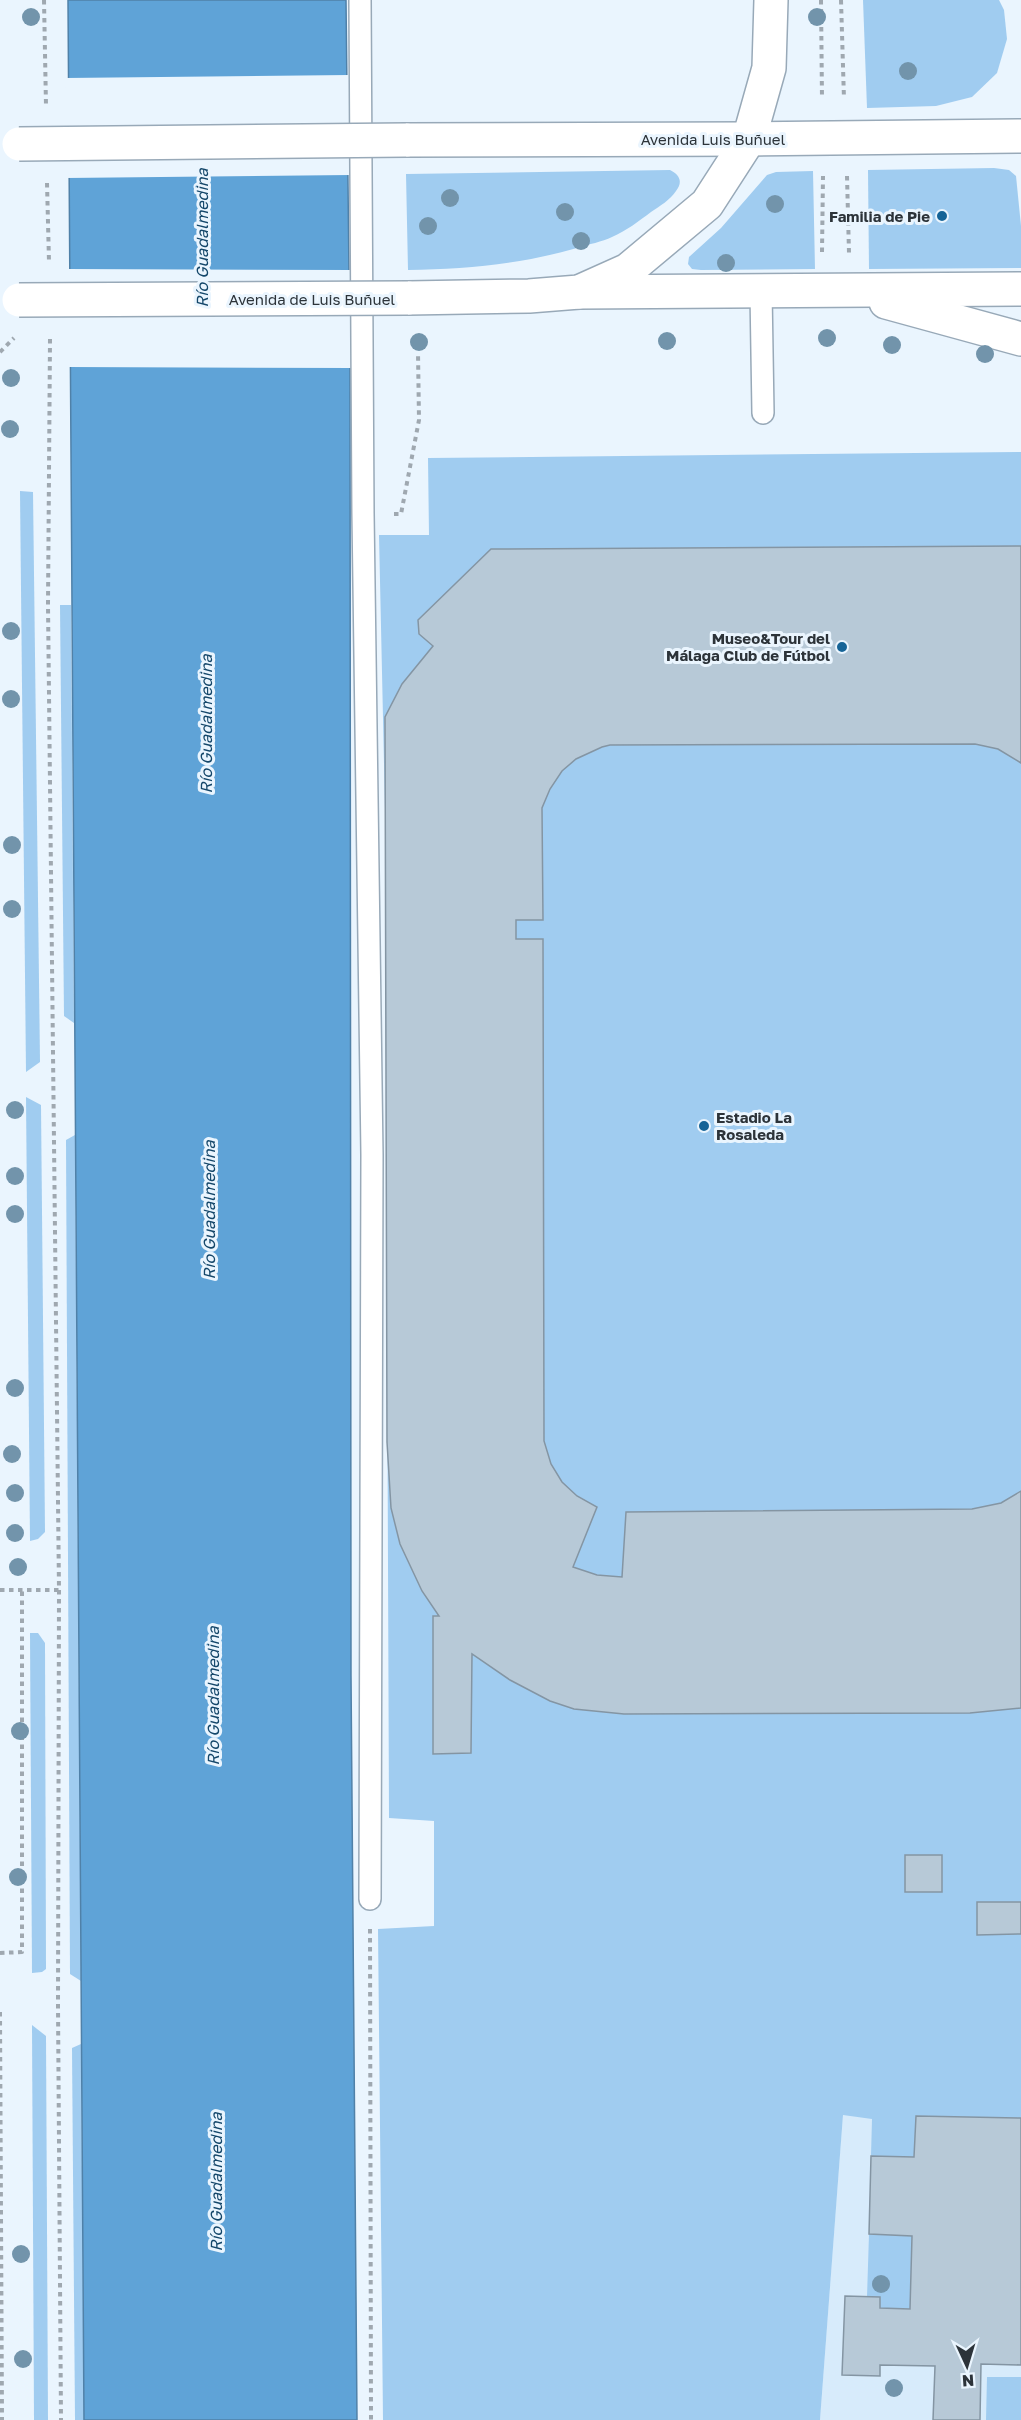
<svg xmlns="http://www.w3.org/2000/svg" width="1021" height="2420" font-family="'Golos Text',sans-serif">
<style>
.built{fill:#d7ebfb}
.green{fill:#a0ccf0}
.water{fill:#5fa3d7;stroke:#5081a8;stroke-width:1.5}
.pier{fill:#eaf5fe}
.building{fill:#b7c9d7;stroke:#8495a3;stroke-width:1.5}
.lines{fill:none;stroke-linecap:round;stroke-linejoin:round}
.lane-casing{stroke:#98a9b8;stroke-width:24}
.secondary-casing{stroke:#98a9b8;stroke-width:36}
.primary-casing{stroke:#98a9b8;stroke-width:36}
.path{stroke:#9fa8b0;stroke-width:4;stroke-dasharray:4.5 4.5;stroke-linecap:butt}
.lane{stroke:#fff;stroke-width:21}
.secondary{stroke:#fff;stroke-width:33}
.primary{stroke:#fff;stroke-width:33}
.primary-bridge-casing{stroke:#98a9b8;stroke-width:36;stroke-linecap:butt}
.primary-bridge{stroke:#fff;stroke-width:33}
.tree{fill:#7294ab}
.poi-dot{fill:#166497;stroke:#eaf5fe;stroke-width:2}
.labels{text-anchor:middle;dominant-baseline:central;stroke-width:6;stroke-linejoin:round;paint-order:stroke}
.street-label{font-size:15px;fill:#2c3339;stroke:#eaf5fe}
.poi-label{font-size:15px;font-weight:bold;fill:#2c3339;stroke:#eaf5fe;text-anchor:end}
.water-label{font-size:16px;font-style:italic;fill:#14476a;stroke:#eaf5fe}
</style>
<rect width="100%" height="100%" fill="#eaf5fe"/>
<polygon class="built" points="1021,1972 1021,2420 820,2420 843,2114"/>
<g class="green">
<polygon points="863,0 999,0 1004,10 1007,39 997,73 972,97 936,106 867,108"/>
<polygon points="994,168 1009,170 1016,176 1021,226 1021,268 869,269 868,170"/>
<path d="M670,170c10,5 13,12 6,21 -6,9 -16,15 -25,21 -12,9 -25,19 -39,25 -10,5 -23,7 -35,11 -55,16 -111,21 -169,22l-2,-96z"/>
<polygon points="813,171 815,269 701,270 692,269 688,264 689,257 721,228 767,175 776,172"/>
<polygon points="1021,452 1021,2118 916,2116 914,2157 871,2156 872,2119 843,2115 820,2420 383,2420 378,1929 434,1926 434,1821 389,1818 385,809 379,535 429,535 428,458"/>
<polygon points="20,491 33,492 40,1062 26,1072"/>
<polygon points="60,605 71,605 74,1023 64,1016"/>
<polygon points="26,1097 41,1105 45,1532 38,1539 30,1541"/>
<polygon points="75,1135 81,1981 70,1974 66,1140"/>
<polygon points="30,1633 38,1633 45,1643 46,1969 42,1972 32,1973"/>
<polygon points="32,2025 46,2036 48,2420 34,2420"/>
<polygon points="81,2044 84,2420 75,2420 72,2048"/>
<polygon points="869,2234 912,2236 910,2309 880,2308 880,2298 867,2297"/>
<polygon points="987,2377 1021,2377 1021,2420 986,2420"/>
</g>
<polygon class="water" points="68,0 346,0 350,368 351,1676 357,2420 84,2420"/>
<g class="pier">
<polygon points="349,75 351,175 66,178 65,78"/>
<polygon points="67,269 352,270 353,368 67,367"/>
</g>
<g class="building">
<polygon points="1021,546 1021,763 998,749 975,744 610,745 602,747 576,759 562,771 550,789 542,808 543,920 516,920 516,939 543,939 544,1441 551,1464 562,1482 577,1496 597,1507 573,1567 597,1575 622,1577 626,1512 972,1509 1001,1503 1021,1491 1021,1708 970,1713 624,1714 574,1709 550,1701 510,1680 472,1654 471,1753 433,1754 433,1616 439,1616 422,1591 400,1544 391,1508 387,1442 385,717 402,684 433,646 419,634 418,620 491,549"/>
<rect x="905" y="1855" width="37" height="37"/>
<polygon points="977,1902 1021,1902 1021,1934 977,1935"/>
<polygon points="916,2116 1021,2118 1021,2365 981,2364 980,2420 933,2420 935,2366 880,2365 880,2376 842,2375 845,2296 880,2297 880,2308 910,2309 912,2236 869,2234 871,2156 914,2157"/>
</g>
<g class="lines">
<g class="lane-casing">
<g id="lane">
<polyline points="360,0 363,513 372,1155 370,1899"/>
<polyline points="761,292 763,413"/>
</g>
</g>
<g class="secondary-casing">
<g id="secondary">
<polyline points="749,139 1021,136"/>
<polyline points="579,292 1021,289"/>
<polyline points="886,302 1021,339"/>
</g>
</g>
<g class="primary-casing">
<g id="primary">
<polyline points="406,140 749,139"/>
<polyline points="408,298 529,296 579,292 628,270 707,204 749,139 769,68 771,0"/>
</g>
</g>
<g class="path">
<polyline points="44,0 46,106"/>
<polyline points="821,0 822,99"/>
<polyline points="841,0 844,99"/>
<polyline points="847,176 849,253"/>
<polyline points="47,183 49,262"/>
<polyline points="822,252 823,176"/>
<polyline points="50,339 48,605 59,1590 58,2005 61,2420"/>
<polyline points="0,352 14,338"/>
<polyline points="394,514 401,514 419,420 418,352"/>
<polyline points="0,1590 59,1590"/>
<polyline points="370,1929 371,2420"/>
<polyline points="0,1953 22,1952 22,1590"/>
<polyline points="0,2012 2,2420"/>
</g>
<use href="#lane" class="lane"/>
<use href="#secondary" class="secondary"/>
<use href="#primary" class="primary"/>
<g class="primary-bridge-casing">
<g id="primary-bridge">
<polyline points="19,144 406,140"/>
<polyline points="19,300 408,298"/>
</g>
</g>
<use href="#primary-bridge" class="primary-bridge"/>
</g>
<g class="tree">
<circle cx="31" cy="17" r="9"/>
<circle cx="817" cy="17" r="9"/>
<circle cx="908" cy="71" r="9"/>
<circle cx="450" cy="198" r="9"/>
<circle cx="775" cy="204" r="9"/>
<circle cx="565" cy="212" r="9"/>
<circle cx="428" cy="226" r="9"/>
<circle cx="581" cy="241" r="9"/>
<circle cx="726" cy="263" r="9"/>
<circle cx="827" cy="338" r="9"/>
<circle cx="667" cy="341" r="9"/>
<circle cx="419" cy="342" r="9"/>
<circle cx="892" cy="345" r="9"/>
<circle cx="985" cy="354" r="9"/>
<circle cx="11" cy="378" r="9"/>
<circle cx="10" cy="429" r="9"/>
<circle cx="11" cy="631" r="9"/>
<circle cx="11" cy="699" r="9"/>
<circle cx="12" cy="845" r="9"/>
<circle cx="12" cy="909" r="9"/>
<circle cx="15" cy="1110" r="9"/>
<circle cx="15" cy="1176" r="9"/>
<circle cx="15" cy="1214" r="9"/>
<circle cx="15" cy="1388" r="9"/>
<circle cx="12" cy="1454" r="9"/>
<circle cx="15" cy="1493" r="9"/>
<circle cx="15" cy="1533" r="9"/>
<circle cx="18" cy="1567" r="9"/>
<circle cx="20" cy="1731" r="9"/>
<circle cx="18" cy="1877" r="9"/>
<circle cx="21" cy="2254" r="9"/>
<circle cx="881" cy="2284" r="9"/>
<circle cx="23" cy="2359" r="9"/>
<circle cx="894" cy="2388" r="9"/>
</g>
<g class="poi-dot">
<circle cx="942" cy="216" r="6"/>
<circle cx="842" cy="647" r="6"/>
<circle cx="704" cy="1126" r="6"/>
</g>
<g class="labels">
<g class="street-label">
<text x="713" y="139">Avenida Luis Buñuel</text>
<text x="312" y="299">Avenida de Luis Buñuel</text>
</g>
<g class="poi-label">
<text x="930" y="216">Familia de Pie</text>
<text x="830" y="638">Museo&amp;Tour del<tspan x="830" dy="17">Málaga Club de Fútbol</tspan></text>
<text x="716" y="1117" text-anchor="start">Estadio La<tspan x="716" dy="17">Rosaleda</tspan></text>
</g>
<g class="water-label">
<text transform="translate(202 238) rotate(-90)">Río Guadalmedina</text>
<text transform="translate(206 724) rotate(-90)">Río Guadalmedina</text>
<text transform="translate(209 1210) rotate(-90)">Río Guadalmedina</text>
<text transform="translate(213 1696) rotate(-90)">Río Guadalmedina</text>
<text transform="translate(216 2182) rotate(-90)">Río Guadalmedina</text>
</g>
</g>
<g transform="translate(967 2366) rotate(176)" stroke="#eaf5fe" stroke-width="4.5" paint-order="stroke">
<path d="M0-4.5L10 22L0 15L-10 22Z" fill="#2c3339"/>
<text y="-9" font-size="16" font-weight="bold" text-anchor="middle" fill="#2c3339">N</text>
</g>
</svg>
